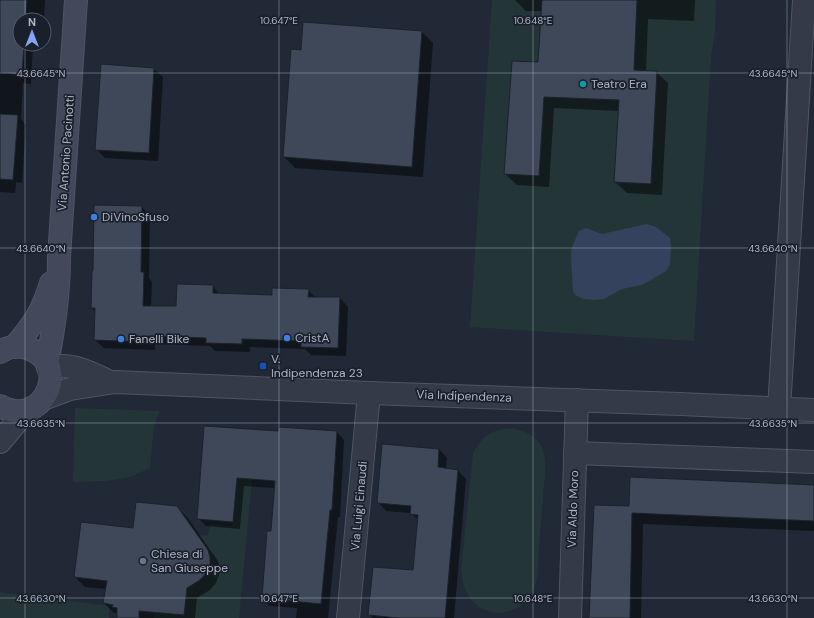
<svg xmlns="http://www.w3.org/2000/svg" width="814" height="618" font-family="'DM Sans',sans-serif">
<style>
.green{fill:#243538}
.water{fill:#35425d}
.shadow{fill:#0007}
.building{fill:#3f4859;stroke:#1c222d}
.lines{fill:none;stroke-linecap:round;stroke-linejoin:round}
.street-casing{stroke:#4f5562;stroke-width:24}
.secondary-casing{stroke:#4f5562;stroke-width:24}
.street{stroke:#343a47;stroke-width:22}
.secondary{stroke:#43495a;stroke-width:22}
.ticks{fill:none;stroke:#afb5c4;stroke-width:1;stroke-opacity:0.45}
.culture-dot{fill:#0f9aa8;stroke:#1a202b;stroke-width:1.5}
.shop-dot{fill:#3f7fe0;stroke:#1a202b;stroke-width:1.5}
.transit-dot{fill:#1a4fb4;stroke:#1a202b;stroke-width:1.5}
.worship-dot{fill:#6b7280;stroke:#1a202b;stroke-width:1.5}
.labels{text-anchor:middle;dominant-baseline:central;stroke-width:3.5;stroke-linejoin:round;paint-order:stroke}
.poi-label{font-size:12px;fill:#afb5c4;stroke:#1a202b;text-anchor:start}
.street-label{font-size:12px;fill:#afb5c4;stroke:#1a202b}
.ticks-label{font-size:10px;text-anchor:middle;fill:#afb5c4;stroke:#1a202b;stroke-width:3.5;stroke-linejoin:round;paint-order:stroke}
</style>
<rect width="100%" height="100%" fill="#212836"/>
<g class="green">
<polygon points="492,0 716,0 715,32 711,57 694,341 470,327"/>
<polygon points="75,408 160,411 154,425 150,468 130,477 107,481 73,482"/>
<path d="M513,428c26,7 34,19 32,46 -2,24 -4,49 -6,73 -1,15 0,35 -8,48 -9,15 -30,22 -46,15 -18,-8 -21,-21 -24,-39l12,-118c10,-18 19,-24 40,-25z"/>
<polygon points="237,478 252,479 239,618 154,618 155,612 184,615 187,588 200,580 207,572 192,536 208,535 210,524 232,526"/>
<polygon points="0,592 109,606 109,618 0,618"/>
</g>
<polygon class="water" points="647,224 656,227 670,238 671,248 670,265 666,271 656,277 642,285 622,289 604,299 594,300 584,299 575,295 573,291 571,257 572,247 579,231 586,228 602,234"/>
<g class="shadow">
<polygon points="0,0 45,0 44,20 20,20 20,44 33,44 31,84 23,83 21,119 26,125 22,183 16,182 15,193 0,192"/>
<polygon points="515,0 695,0 694,21 648,19 646,71 656,72 668,83 662,195 627,193 615,182 619,111 554,108 549,187 517,185 505,174 539,63 542,11 526,11"/>
<polygon points="422,32 433,43 423,177 295,168 284,157"/>
<polygon points="102,65 154,69 163,77 158,161 105,158 96,149"/>
<polygon points="142,207 150,216 149,278 152,282 151,307 177,307 212,286 220,294 273,296 308,290 316,298 340,298 348,307 346,356 311,355 305,349 250,347 250,352 215,351 210,346 155,344 155,350 104,348 95,340 96,313 92,308 93,272"/>
<polygon points="279,432 337,432 344,440 340,517 338,517 328,618 296,618 297,608 270,606 263,598 272,532 275,488 244,486 240,529 206,526 198,518"/>
<polygon points="439,449 447,458 446,469 458,471 466,479 454,618 373,618 369,615 414,571 419,521 411,513 386,511 378,502"/>
<polygon points="814,486 814,531 643,524 641,618 590,618 630,507"/>
<polygon points="177,507 187,517 218,561 220,568 219,575 216,583 210,590 197,598 195,618 118,618 118,613 114,613 104,603 106,589 85,587 75,577 134,529"/>
</g>
<g class="building">
<polygon points="0,0 27,0 26,20 20,20 20,44 24,44 22,75 0,73"/>
<polygon points="542,0 637,0 634,70 657,71 651,184 614,182 619,100 544,97 539,176 504,174 512,61 538,62"/>
<polygon points="303,22 422,31 412,167 283,157 291,49 301,50"/>
<polygon points="101,64 154,68 149,153 95,150"/>
<polygon points="0,114 18,115 13,180 0,179"/>
<polygon points="94,205 142,206 141,272 144,272 143,306 176,306 177,284 213,285 213,293 272,295 272,288 309,289 308,297 340,297 338,348 301,347 301,341 242,339 242,344 206,343 206,338 147,336 147,342 94,340 95,308 91,308 92,271 93,271"/>
<polygon points="204,426 278,431 279,427 337,431 332,510 330,510 321,604 262,598 267,531 271,531 275,481 237,478 233,522 197,519"/>
<polygon points="382,444 439,449 438,467 458,470 445,618 398,618 368,615 373,567 413,570 418,515 410,514 411,506 377,503"/>
<polygon points="630,477 814,485 814,521 632,513 630,618 589,618 594,505 629,506"/>
<polygon points="136,502 177,506 208,550 210,557 210,564 207,572 200,580 187,588 184,615 139,611 139,618 117,618 117,608 112,607 113,605 103,603 107,581 74,577 81,522 133,528"/>
</g>
<g class="lines">
<g class="street-casing">
<g id="street">
<path d="M48,368c21,-7 44,5 62,14"/>
<polyline points="43,399 70,389 115,382 369,393 680,404 814,410"/>
<polyline points="779,409 804,0"/>
<polyline points="0,442 20,418 32,408"/>
<polyline points="575,453 814,462"/>
<polyline points="348,618 369,393"/>
<polyline points="570,618 577,400"/>
</g>
</g>
<g class="secondary-casing">
<g id="secondary">
<path d="M14,347c20,-23 28,-35 37,-64"/>
<path d="M0,352c9,-6 20,-7 30,-3 42,16 13,81 -30,57"/>
<path d="M47,364c7,-37 12,-69 12,-107l17,-257"/>
</g>
</g>
<use href="#street" class="street"/>
<use href="#secondary" class="secondary"/>
</g>
<path class="ticks" d="M25,0v20M279,0v618M533,0v618M787,0v618M25,44v574M0,73h814M0,248h814M0,423h814M0,598h814"/>
<circle class="culture-dot" cx="583" cy="84" r="4"/>
<g class="shop-dot">
<circle cx="94" cy="217" r="4"/>
<circle cx="287" cy="338" r="4"/>
<circle cx="121" cy="339" r="4"/>
</g>
<rect class="transit-dot" x="259" y="362" width="8" height="8" rx="2"/>
<circle class="worship-dot" cx="143" cy="561" r="4"/>
<g class="labels">
<g class="poi-label">
<text x="591" y="84">Teatro Era</text>
<text x="102" y="217">DiVinoSfuso</text>
<text x="295" y="338">CristA</text>
<text x="129" y="339">Fanelli Bike</text>
<text x="271" y="359">V.<tspan x="271" dy="14">Indipendenza 23</tspan></text>
<text x="151" y="554">Chiesa di<tspan x="151" dy="14">San Giuseppe</tspan></text>
</g>
<g class="street-label">
<text transform="translate(66 153) rotate(-86)">Via Antonio Pacinotti</text>
<text transform="translate(464 396) rotate(2)">Via Indipendenza</text>
<text transform="translate(359 506) rotate(-85)">Via Luigi Einaudi</text>
<text transform="translate(573 509) rotate(-88)">Via Aldo Moro</text>
</g>
</g>
<g class="ticks-label">
<text x="279" y="24">10.647°E</text>
<text x="533" y="24">10.648°E</text>
<text x="41" y="77">43.6645°N</text>
<text x="773" y="77">43.6645°N</text>
<text x="41" y="252">43.6640°N</text>
<text x="773" y="252">43.6640°N</text>
<text x="41" y="427">43.6635°N</text>
<text x="773" y="427">43.6635°N</text>
<text x="279" y="602">10.647°E</text>
<text x="533" y="602">10.648°E</text>
<text x="41" y="602">43.6630°N</text>
<text x="773" y="602">43.6630°N</text>
</g>
<g transform="translate(32 32)"><circle r="19" fill="#1a202b" stroke="#565c68"/>
<path d="M0-3L7 15L0 10L-7 15Z" fill="#85a5f2"/>
<text y="-6" font-size="11" font-weight="bold" text-anchor="middle" fill="#afb5c4">N</text>
</g>
</svg>
